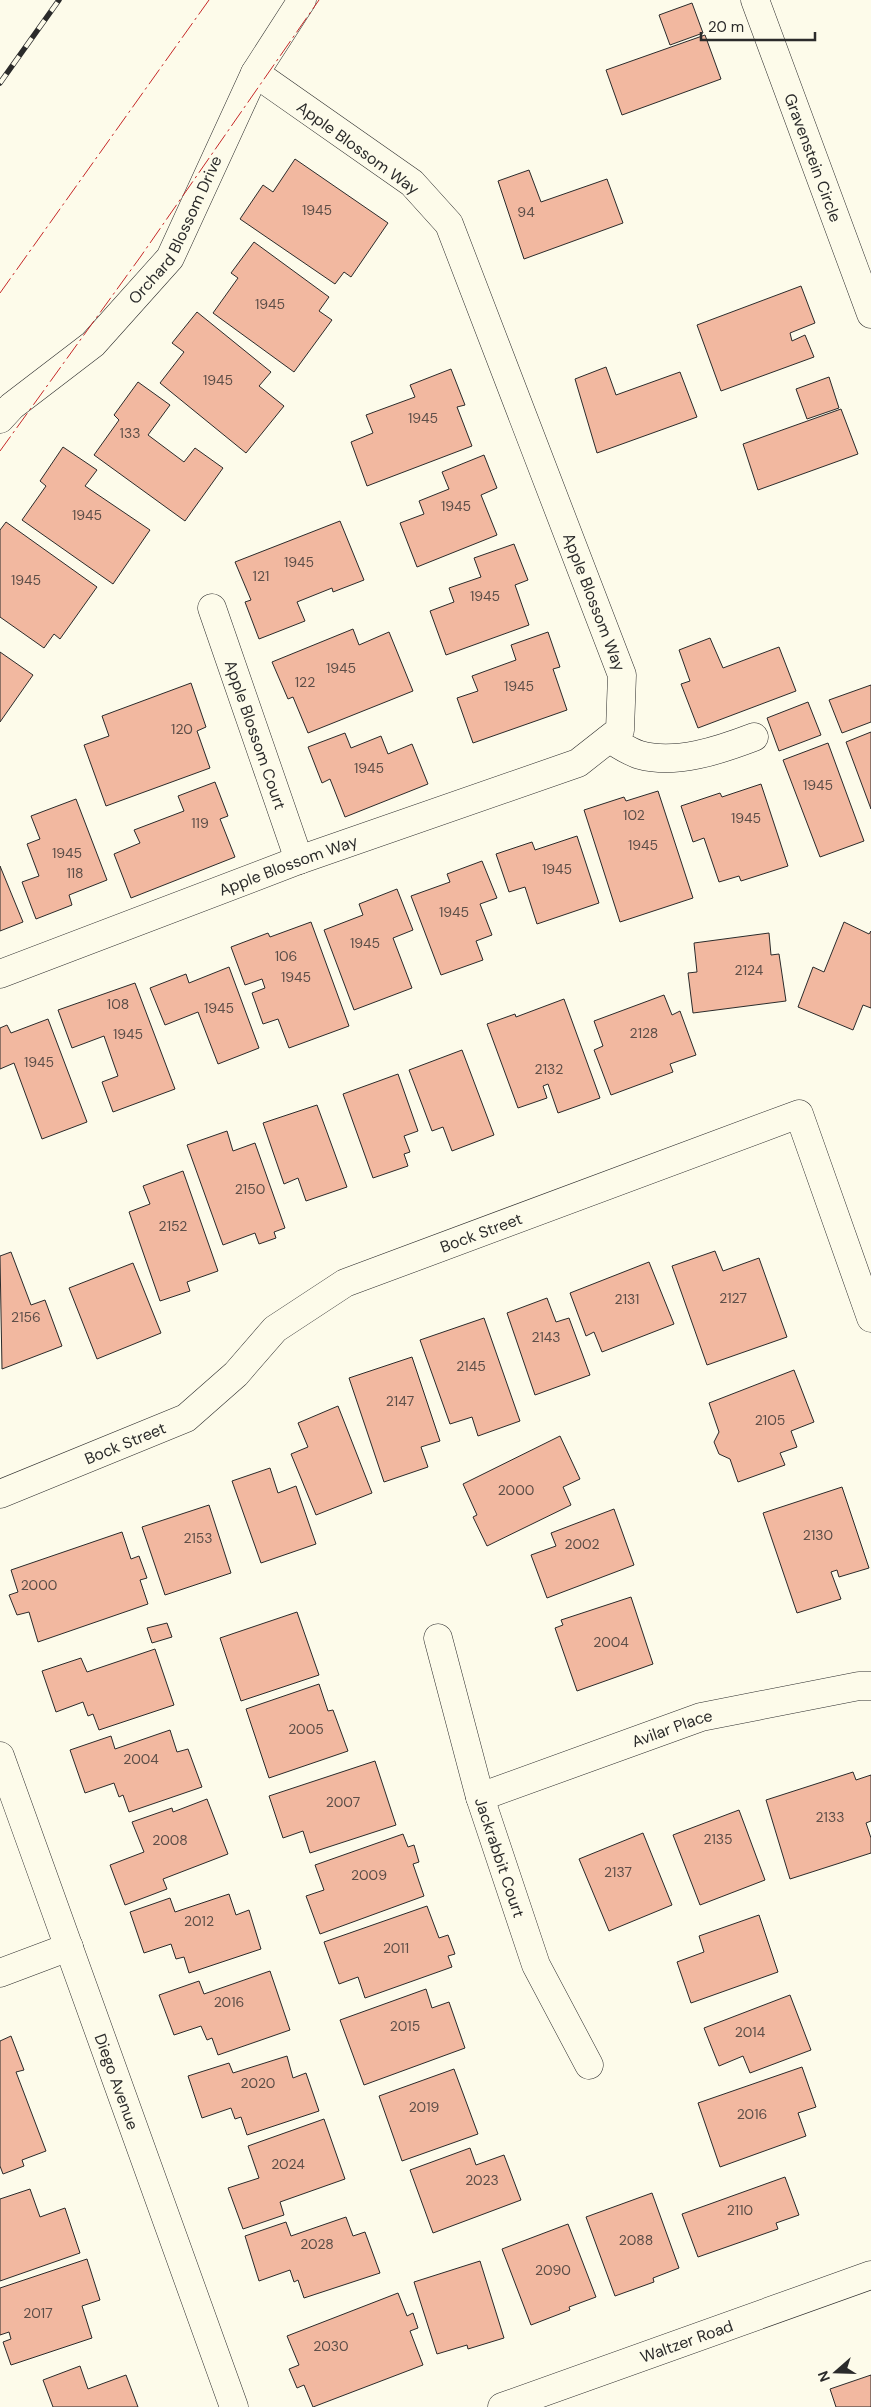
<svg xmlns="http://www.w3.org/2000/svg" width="871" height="2407" font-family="'DM Sans',sans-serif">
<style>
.building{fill:#f2b8a0;stroke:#2b2b2b}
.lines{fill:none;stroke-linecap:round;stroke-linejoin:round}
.minor-casing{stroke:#2b2b2b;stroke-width:29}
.minor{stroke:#fdfbea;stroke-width:28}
.rail-casing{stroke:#2b2b2b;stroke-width:5.5}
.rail{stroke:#fdfbea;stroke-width:4;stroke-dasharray:11;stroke-linecap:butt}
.power{stroke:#c62828;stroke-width:1;stroke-dasharray:18 4 2.5 4;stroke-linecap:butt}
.labels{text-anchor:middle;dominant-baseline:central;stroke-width:4;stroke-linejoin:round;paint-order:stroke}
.number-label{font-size:14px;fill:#5d4e48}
.street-label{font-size:16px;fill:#2b2b2b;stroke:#fdfbea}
</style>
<rect width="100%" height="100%" fill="#fdfbea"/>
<g class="building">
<polygon points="692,3 703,33 670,45 659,15"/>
<polygon points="705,35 721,79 622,115 606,70"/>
<polygon points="295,159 388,223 351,277 344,272 335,284 240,219 263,185 273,192"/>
<polygon points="529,170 541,202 607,179 623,223 524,259 498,181"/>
<polygon points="254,242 329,297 319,311 332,320 294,372 213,313 238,278 231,273"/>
<polygon points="801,286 815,323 790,333 792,341 805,335 814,357 721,391 697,325"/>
<polygon points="197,312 271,372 259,386 284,406 246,453 160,383 184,352 172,343"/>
<polygon points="606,367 616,395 680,372 697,417 597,453 575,379"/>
<polygon points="451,369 465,405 457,407 472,446 367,486 351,442 373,433 366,415 415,397 410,385"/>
<polygon points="829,377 839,408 807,419 796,389"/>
<polygon points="138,382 170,405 148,435 184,462 195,448 223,468 185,521 94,455 119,420 114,415"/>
<polygon points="841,409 858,454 758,490 743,444"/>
<polygon points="63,447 97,470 85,486 150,530 113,584 22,520 46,486 40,481"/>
<polygon points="484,455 497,488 481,495 497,535 417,567 400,523 424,514 419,501 449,489 442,472"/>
<polygon points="340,521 364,580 333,592 332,588 297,602 305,621 259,639 245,602 251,600 235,562"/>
<polygon points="6,522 97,587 60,639 54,634 44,648 0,617 0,530"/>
<polygon points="514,544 528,580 515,585 529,625 446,655 430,611 454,602 449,588 481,577 474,558"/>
<polygon points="353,629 359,645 389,632 413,691 308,733 293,697 288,699 272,662"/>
<polygon points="548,632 560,667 553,669 567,710 473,743 457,698 478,691 472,676 516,660 511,645"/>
<polygon points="710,638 723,668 779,647 796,691 698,728 681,684 690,681 679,650"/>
<polygon points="0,652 33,675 0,722"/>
<polygon points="191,683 206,727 197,731 210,768 106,806 84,745 109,736 102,716"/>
<polygon points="871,685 871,722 842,733 829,700"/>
<polygon points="808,702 821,735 779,751 767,718"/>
<polygon points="871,732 871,809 846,742"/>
<polygon points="345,733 351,748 381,736 388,754 412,744 428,784 345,817 330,779 322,783 308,747"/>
<polygon points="828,743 864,841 820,857 783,760"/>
<polygon points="215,782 228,816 220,819 235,857 131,898 114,854 140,843 134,830 184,811 178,796"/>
<polygon points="761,784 788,866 741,881 739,876 719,882 704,838 693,842 681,806 720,793 722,797"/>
<polygon points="658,791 693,898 620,922 584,810 624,797 626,801"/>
<polygon points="76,799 107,880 69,895 72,905 36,919 22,882 39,876 27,844 40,839 31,816"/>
<polygon points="577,836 599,903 537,924 525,887 509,892 496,854 532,842 535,850"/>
<polygon points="482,861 497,898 480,904 492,935 476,941 483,960 441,975 411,896 450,882 447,874"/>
<polygon points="0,866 23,922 0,931"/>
<polygon points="397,889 413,930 393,938 412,988 354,1010 324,930 363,915 359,904"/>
<polygon points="311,922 349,1026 289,1048 278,1019 263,1024 252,993 265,988 262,979 245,985 231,947 268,933 270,937"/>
<polygon points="844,922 869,934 871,931 871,1008 863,1005 853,1030 798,1007 813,967 824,972"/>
<polygon points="769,933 771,955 779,954 786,1001 693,1013 688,973 697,972 694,943"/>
<polygon points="229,967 259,1048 218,1064 198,1012 165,1025 150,988 186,974 189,983"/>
<polygon points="135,983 175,1089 113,1112 102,1082 118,1076 104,1036 72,1048 58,1010"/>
<polygon points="664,995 672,1015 680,1011 696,1055 670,1064 673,1072 611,1095 594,1050 603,1046 594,1021"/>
<polygon points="564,999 600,1098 558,1113 548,1084 543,1086 547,1098 518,1108 487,1024 515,1014 516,1017"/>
<polygon points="48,1019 87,1122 42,1139 14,1063 0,1069 0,1028 7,1025 11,1033"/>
<polygon points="462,1050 494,1135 452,1151 443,1127 432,1131 409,1070"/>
<polygon points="398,1074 418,1131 404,1136 410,1152 404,1154 408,1166 373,1178 343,1094"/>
<polygon points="317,1105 347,1187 306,1201 298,1178 284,1184 263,1123"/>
<polygon points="227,1131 233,1151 255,1143 285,1228 274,1232 276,1238 259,1244 255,1233 223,1245 187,1145"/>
<polygon points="183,1171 218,1271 187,1282 190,1291 160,1301 129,1212 150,1204 143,1186"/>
<polygon points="715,1251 723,1271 759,1258 787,1337 707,1365 672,1266"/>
<polygon points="11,1252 31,1305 45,1300 62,1346 2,1369 0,1256"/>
<polygon points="649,1262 674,1324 602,1352 594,1332 586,1336 570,1293"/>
<polygon points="133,1263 161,1333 97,1359 69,1288"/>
<polygon points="547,1298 556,1322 569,1318 590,1375 535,1395 507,1313"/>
<polygon points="484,1318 520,1421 478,1436 472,1417 450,1424 420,1340"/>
<polygon points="412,1357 440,1441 421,1447 428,1467 384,1482 349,1378"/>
<polygon points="794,1370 814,1422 791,1431 797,1447 780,1453 785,1465 738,1482 730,1459 719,1454 714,1442 719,1432 709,1403"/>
<polygon points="338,1406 372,1493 316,1515 291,1454 308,1447 298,1423"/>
<polygon points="560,1436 580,1479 563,1487 571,1505 487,1546 473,1517 477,1515 463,1484"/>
<polygon points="270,1468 278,1493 296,1486 316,1544 261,1563 232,1481"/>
<polygon points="842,1487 869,1568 839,1577 837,1570 831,1572 841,1599 797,1613 763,1513"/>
<polygon points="209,1505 231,1573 165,1595 142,1527"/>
<polygon points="614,1509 634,1565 547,1598 531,1555 556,1546 551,1533"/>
<polygon points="122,1532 131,1559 139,1556 147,1578 140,1580 148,1604 38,1642 29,1612 17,1615 9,1595 18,1592 11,1570"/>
<polygon points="631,1597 653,1664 577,1691 555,1628 563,1625 561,1620"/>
<polygon points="297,1612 319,1675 241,1701 220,1638"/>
<polygon points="167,1623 172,1637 152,1643 147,1628"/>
<polygon points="155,1649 174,1705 99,1730 93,1714 88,1716 83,1702 56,1712 42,1671 81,1658 87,1672"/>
<polygon points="319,1684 328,1711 333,1710 348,1751 269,1778 246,1709"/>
<polygon points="170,1730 177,1752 188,1749 202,1787 129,1812 123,1795 119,1797 114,1783 85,1793 70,1750 111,1736 115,1749"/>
<polygon points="375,1761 396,1825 310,1853 303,1831 283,1838 269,1796"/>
<polygon points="853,1772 856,1780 871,1775 871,1821 866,1823 871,1838 871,1853 790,1879 766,1800"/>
<polygon points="207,1799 228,1854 163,1879 167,1889 125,1905 110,1865 144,1852 132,1822 172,1808 173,1812"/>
<polygon points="739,1810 765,1880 700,1905 673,1835"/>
<polygon points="643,1833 672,1905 609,1931 579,1859"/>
<polygon points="403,1834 408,1847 414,1845 419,1862 413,1864 424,1896 320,1934 306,1896 324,1890 315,1865"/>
<polygon points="229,1894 236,1915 249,1910 261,1949 189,1973 184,1957 176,1959 171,1944 144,1953 130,1912 170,1898 175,1912"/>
<polygon points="427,1906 439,1938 448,1935 455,1954 448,1956 452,1967 365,1998 358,1977 339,1984 324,1942"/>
<polygon points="759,1915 778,1972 691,2003 677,1962 704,1952 699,1936"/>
<polygon points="270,1971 290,2030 218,2055 212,2038 207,2040 201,2026 174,2035 159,1995 199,1981 204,1994"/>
<polygon points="426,1989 432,2008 449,2002 465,2048 364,2085 340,2020"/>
<polygon points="790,1995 811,2050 750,2073 743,2056 719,2066 704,2028"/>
<polygon points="11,2036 24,2070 16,2072 46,2151 22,2160 24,2166 3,2174 0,2166 0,2041"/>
<polygon points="287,2056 293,2078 306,2073 319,2111 247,2135 241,2117 235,2119 231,2108 202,2118 188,2076 229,2063 233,2073"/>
<polygon points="802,2067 816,2107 798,2113 806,2136 720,2167 698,2103"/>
<polygon points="454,2069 478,2134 402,2161 379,2096"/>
<polygon points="324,2119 345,2179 280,2202 284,2215 243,2229 228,2188 259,2178 248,2146"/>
<polygon points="470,2148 476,2165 504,2155 521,2200 433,2233 410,2170"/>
<polygon points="785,2177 799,2215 776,2223 778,2229 698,2257 682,2214"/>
<polygon points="30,2189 40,2217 65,2208 80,2253 0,2281 0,2199"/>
<polygon points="652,2193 679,2268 653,2278 654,2282 615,2296 586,2217"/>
<polygon points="346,2217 353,2236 365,2232 380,2273 304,2298 298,2280 294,2282 290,2270 259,2281 245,2236 286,2222 291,2236"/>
<polygon points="568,2224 596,2297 569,2307 570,2310 531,2325 502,2249"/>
<polygon points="87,2259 100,2300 82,2306 92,2338 11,2365 3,2342 11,2339 9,2332 0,2335 0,2288"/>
<polygon points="480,2261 504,2338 468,2349 467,2345 437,2354 414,2282"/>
<polygon points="398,2293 407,2316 413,2313 418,2328 410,2331 423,2365 313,2407 304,2385 297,2388 289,2369 299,2365 287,2336"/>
<polygon points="80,2366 88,2389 126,2375 138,2407 53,2407 43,2380"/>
<polygon points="871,2375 871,2407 836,2407 830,2389"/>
</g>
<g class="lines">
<g class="minor-casing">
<g id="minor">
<path id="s1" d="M755,0l116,314"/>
<path id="s2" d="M0,419l12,-13 81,-62 77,-86 85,-185 47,-73"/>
<path id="s3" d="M212,608l87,252"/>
<path d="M609,739c10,5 20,13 31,16 36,10 80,-5 114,-18"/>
<path id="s4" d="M0,974l299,-114 279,-97 42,-33 2,-55 -173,-451 -37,-41 -157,-110"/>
<path id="s5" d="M0,1494l186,-76 50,-44 39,-45 70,-46 454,-169 72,204"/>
<path id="s6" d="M438,1638l42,159 56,168 53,100"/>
<path id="s7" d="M0,1756l234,651"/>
<path id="s8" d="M480,1797l221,-80 158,-31h12"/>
<polyline points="0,1973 69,1947"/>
<path id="s9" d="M502,2407l369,-132"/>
</g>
</g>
<use href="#minor" class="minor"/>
<g class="rail-casing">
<polyline id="rail" points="0,83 59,0"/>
</g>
<use href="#rail" class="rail"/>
<g class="power">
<polyline points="0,293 209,0"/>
<polyline points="0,451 141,256 319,0"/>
</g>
</g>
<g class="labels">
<g class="number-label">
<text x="317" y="210">1945</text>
<text x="526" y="212">94</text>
<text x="270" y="304">1945</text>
<text x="218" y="380">1945</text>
<text x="423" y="418">1945</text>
<text x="130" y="433">133</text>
<text x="456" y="506">1945</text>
<text x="87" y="515">1945</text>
<text x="299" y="562">1945</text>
<text x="261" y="576">121</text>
<text x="26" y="580">1945</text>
<text x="485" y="596">1945</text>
<text x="341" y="668">1945</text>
<text x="305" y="682">122</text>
<text x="519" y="686">1945</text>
<text x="182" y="729">120</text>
<text x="369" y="768">1945</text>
<text x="818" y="785">1945</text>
<text x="634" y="815">102</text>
<text x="746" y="818">1945</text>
<text x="200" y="823">119</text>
<text x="643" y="845">1945</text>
<text x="67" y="853">1945</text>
<text x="557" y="869">1945</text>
<text x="75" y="873">118</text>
<text x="454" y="912">1945</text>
<text x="365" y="943">1945</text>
<text x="286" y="956">106</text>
<text x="749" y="970">2124</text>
<text x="296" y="977">1945</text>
<text x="118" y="1004">108</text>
<text x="219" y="1008">1945</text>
<text x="644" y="1033">2128</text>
<text x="128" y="1034">1945</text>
<text x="39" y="1062">1945</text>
<text x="549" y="1069">2132</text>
<text x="250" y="1189">2150</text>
<text x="173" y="1226">2152</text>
<text x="733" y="1298">2127</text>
<text x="627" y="1299">2131</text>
<text x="26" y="1317">2156</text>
<text x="546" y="1337">2143</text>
<text x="471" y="1366">2145</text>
<text x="400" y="1401">2147</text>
<text x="770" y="1420">2105</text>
<text x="516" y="1490">2000</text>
<text x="818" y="1535">2130</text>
<text x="198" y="1538">2153</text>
<text x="582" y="1544">2002</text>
<text x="39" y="1585">2000</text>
<text x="611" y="1642">2004</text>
<text x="306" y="1729">2005</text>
<text x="141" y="1759">2004</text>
<text x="343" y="1802">2007</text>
<text x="830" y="1817">2133</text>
<text x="718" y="1839">2135</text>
<text x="170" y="1840">2008</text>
<text x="618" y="1872">2137</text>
<text x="369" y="1875">2009</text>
<text x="199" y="1921">2012</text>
<text x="396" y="1948">2011</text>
<text x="229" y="2002">2016</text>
<text x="405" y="2026">2015</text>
<text x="750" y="2032">2014</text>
<text x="258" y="2083">2020</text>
<text x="424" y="2107">2019</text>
<text x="752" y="2114">2016</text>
<text x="288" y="2164">2024</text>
<text x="482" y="2180">2023</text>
<text x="740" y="2210">2110</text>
<text x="636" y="2240">2088</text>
<text x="317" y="2244">2028</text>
<text x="553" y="2270">2090</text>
<text x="38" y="2313">2017</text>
<text x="331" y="2346">2030</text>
</g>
<g class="street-label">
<text transform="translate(358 148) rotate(36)">Apple Blossom Way</text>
<text stroke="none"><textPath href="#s1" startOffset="168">Gravenstein Circle</textPath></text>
<text stroke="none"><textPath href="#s2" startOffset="262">Orchard Blossom Drive</textPath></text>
<text transform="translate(594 602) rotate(69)">Apple Blossom Way</text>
<text stroke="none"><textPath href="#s3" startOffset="134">Apple Blossom Court</textPath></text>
<text stroke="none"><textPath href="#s4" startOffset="308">Apple Blossom Way</textPath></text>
<text stroke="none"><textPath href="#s5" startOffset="556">Bock Street</textPath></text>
<text stroke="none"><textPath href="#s5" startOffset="135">Bock Street</textPath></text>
<text stroke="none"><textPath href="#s8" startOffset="204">Avilar Place</textPath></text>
<text stroke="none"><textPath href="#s6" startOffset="228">Jackrabbit Court</textPath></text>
<text stroke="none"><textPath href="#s7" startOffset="346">Diego Avenue</textPath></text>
<text stroke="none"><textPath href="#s9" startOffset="196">Waltzer Road</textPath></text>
</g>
</g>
<g transform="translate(836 2372) rotate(250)" stroke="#fdfbea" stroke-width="4" paint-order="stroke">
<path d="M0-4L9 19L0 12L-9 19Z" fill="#2b2b2b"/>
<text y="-8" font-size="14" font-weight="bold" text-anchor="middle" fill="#2b2b2b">N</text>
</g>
<path d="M701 32v8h114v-8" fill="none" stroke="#2b2b2b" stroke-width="2.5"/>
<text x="708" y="32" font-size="15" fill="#2b2b2b" stroke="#fdfbea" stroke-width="4" paint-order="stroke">20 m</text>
</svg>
